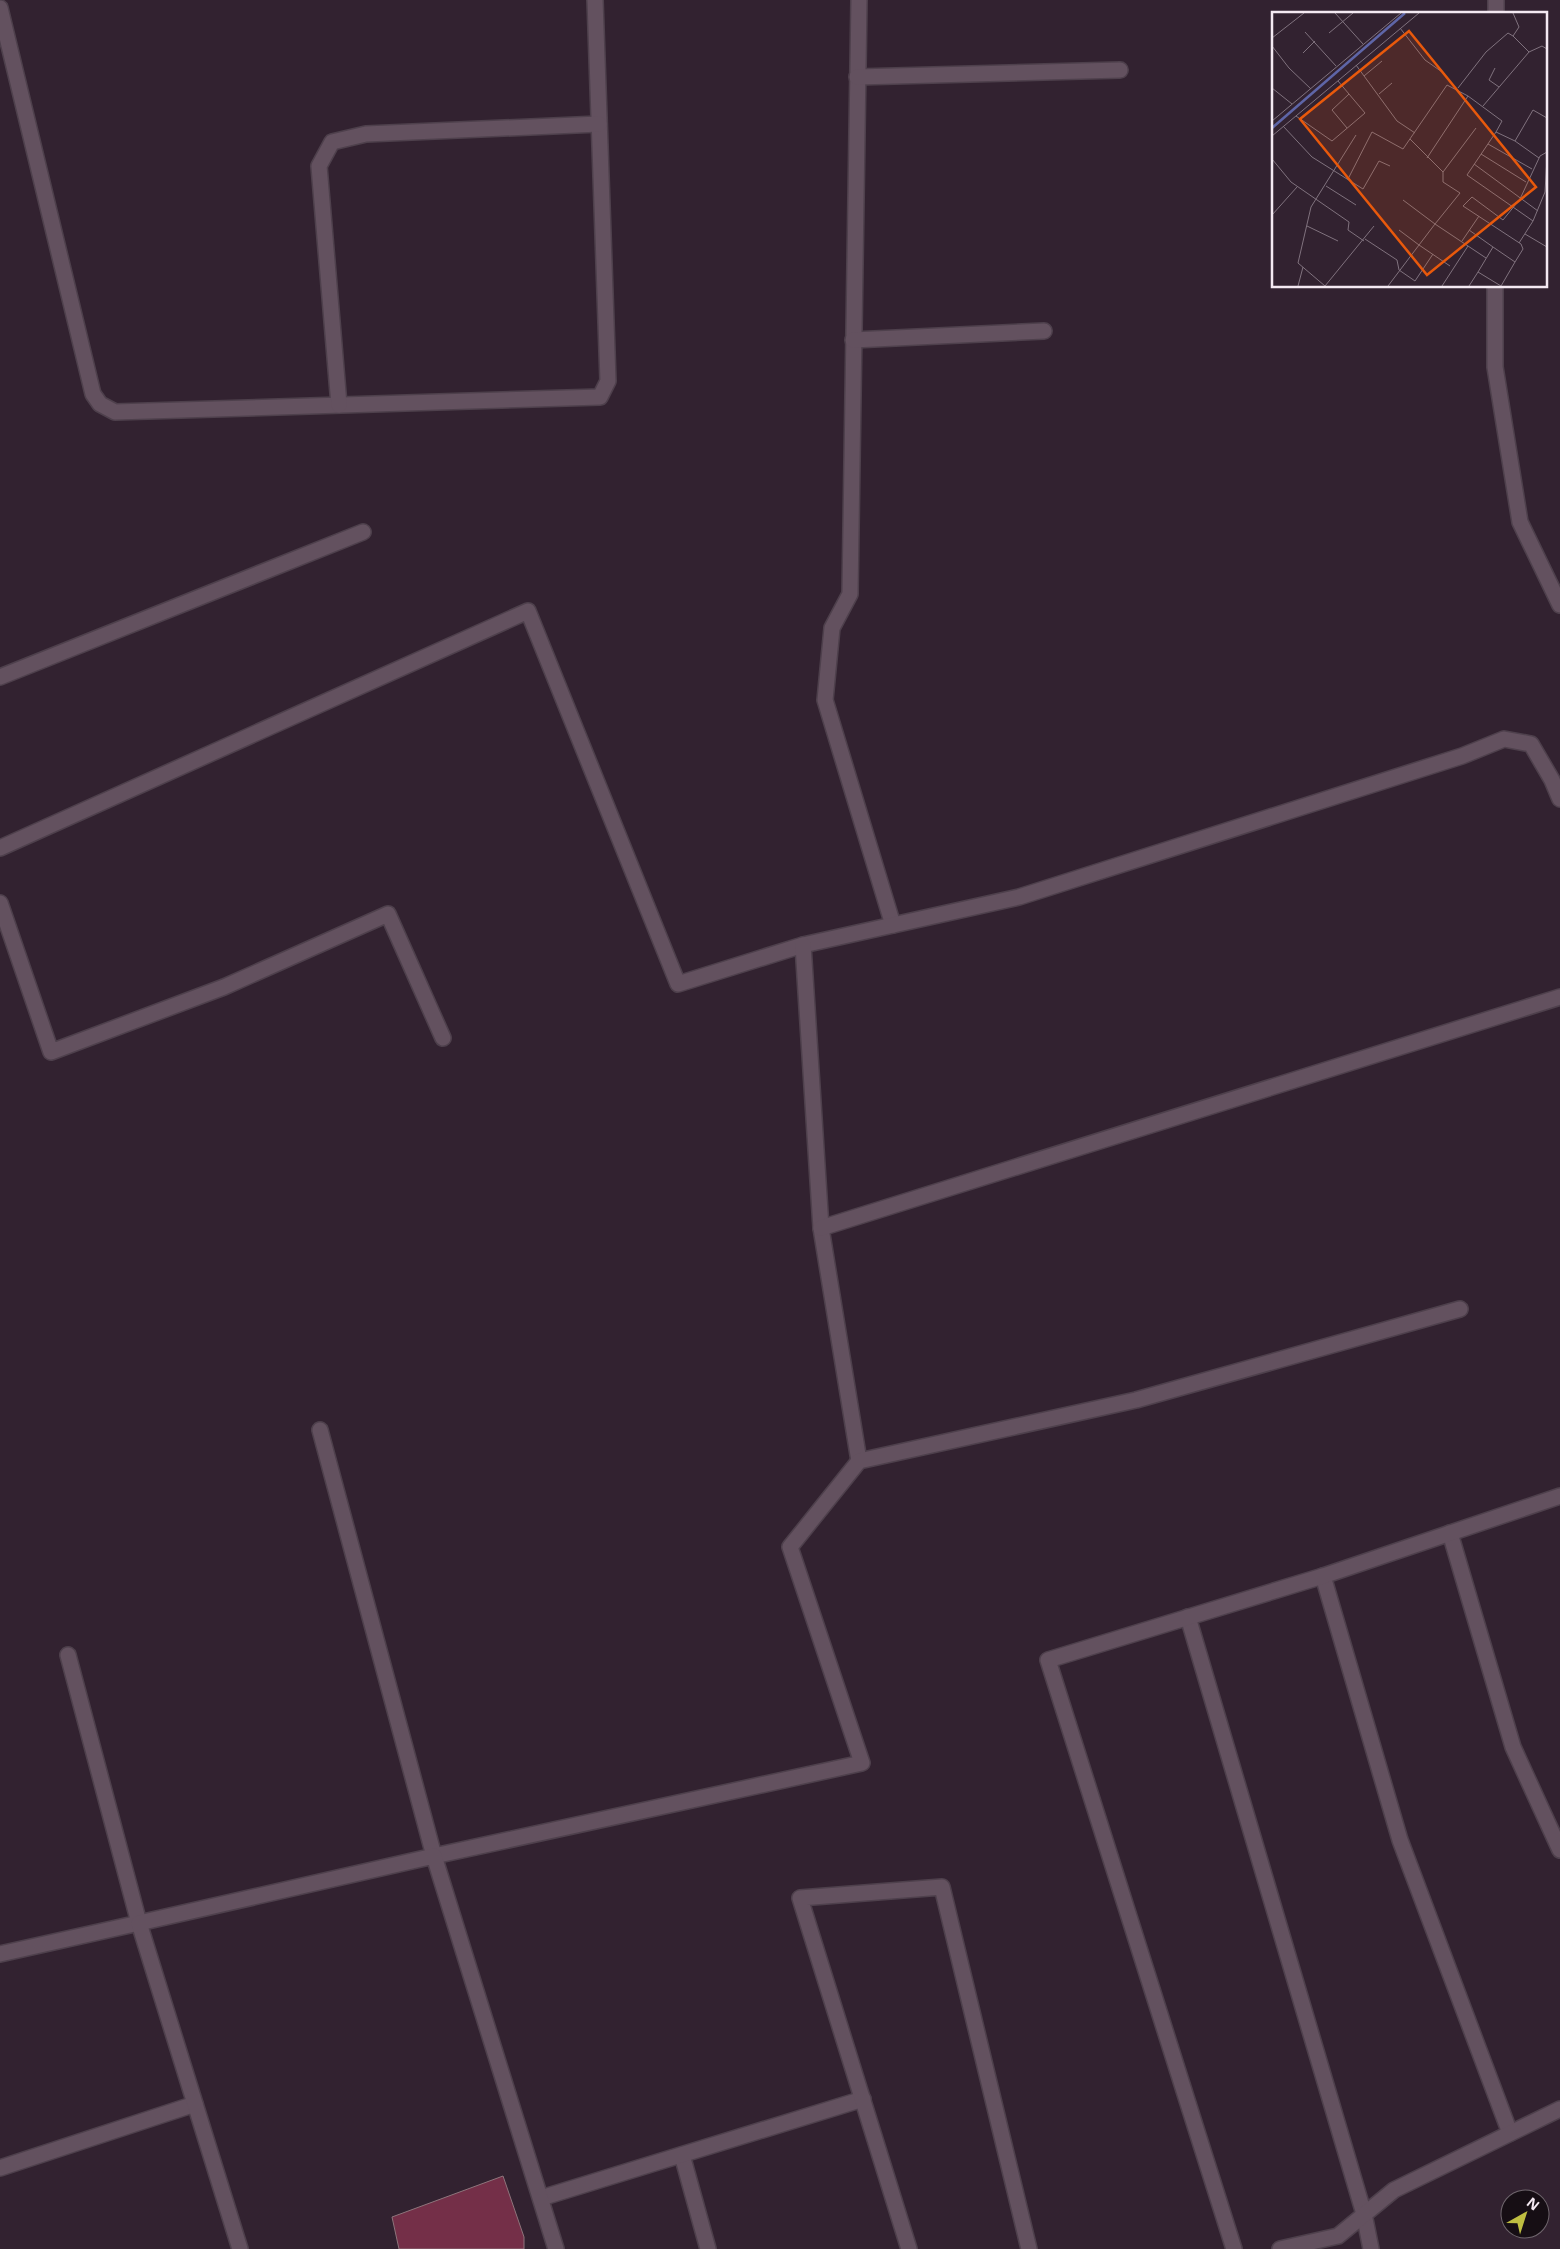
<svg xmlns="http://www.w3.org/2000/svg" width="1560" height="2249" font-family="'Noto Sans',sans-serif">
<style>
.building{fill:#742f48;stroke:#8e757c}
.lines{fill:none;stroke-linecap:round;stroke-linejoin:round}
.minor-casing{stroke:#4e404c;stroke-width:18}
.minor{stroke:#63515f;stroke-width:15}
.inset-river{fill:none;stroke:#5e65a7;stroke-width:2.5}
.inset-road{fill:none;stroke:#80727e;stroke-width:1}
.view{fill:#e8590c;fill-opacity:0.15;stroke:#e8590c;stroke-width:2.5}
.inset-edge{fill:none;stroke:#f4e9f2;stroke-width:2.5}
</style>
<rect width="100%" height="100%" fill="#322230"/>
<polygon class="building" points="503,2176 524,2237 524,2249 399,2249 392,2217"/>
<g class="lines">
<g class="minor-casing">
<g id="minor">
<polyline points="859,0 850,594 832,628 825,700 893,925"/>
<polyline points="0,8 93,394 100,404 115,412 600,397 608,381 595,0"/>
<polyline points="1496,14 1496,0"/>
<polyline points="857,77 1120,70"/>
<polyline points="1495,286 1495,367 1520,522 1560,605"/>
<polyline points="853,340 1044,331"/>
<polyline points="339,405 319,166 332,142 366,134 599,124"/>
<polyline points="0,677 363,532"/>
<polyline points="0,848 528,611 678,984 803,945 1019,897 1462,756 1504,739 1531,744 1552,780 1560,799"/>
<polyline points="0,903 51,1052 224,987 388,914 443,1038"/>
<polyline points="803,945 821,1228 859,1461"/>
<polyline points="821,1228 1560,997"/>
<polyline points="320,1430 434,1856 862,1763 790,1547 859,1461 1136,1400 1460,1309"/>
<polyline points="1450,1533 1513,1747 1560,1850"/>
<polyline points="1323,1576 1400,1840 1510,2133"/>
<polyline points="1188,1617 1364,2214 1371,2249"/>
<polyline points="0,1954 139,1923 68,1655"/>
<polyline points="682,2155 708,2249"/>
<polyline points="0,2168 195,2104"/>
<polyline points="541,2198 863,2099"/>
<polyline points="240,2249 139,1923 434,1856 556,2249"/>
<polyline points="909,2249 800,1898 942,1887 1029,2249"/>
<polyline points="1234,2249 1048,1660 1323,1576 1560,1496"/>
<polyline points="1280,2249 1338,2236 1394,2190 1560,2109"/>
</g>
</g>
<use href="#minor" class="minor"/>
</g>
<g transform="translate(1272 12)">
<rect width="275" height="275" fill="#322230"/>
<path class="inset-river" d="M0,116l133,-115"/>
<path class="inset-road" d="M63,1l28,31M241,1l6,14 -6,9 16,16 13,-6 5,3M128,16l25,32 20,14M33,20l31,34M57,21l24,-20M0,26l32,-25M0,34l17,22 22,21M31,41l12,-12M84,53l41,56 18,12M223,56l-6,12 10,7M92,64l18,-15M0,76l20,16M186,76l28,-36 22,-19 5,3M107,82l13,-11M211,94l46,-54M24,104l36,25 33,-28 -27,-32M0,109l129,-108M11,114l29,31 51,32 16,-28 11,5M75,116l-15,-18 17,-16M224,120l-29,43 66,46M0,124l147,-123M138,127l33,33M216,132l44,25M209,142l45,28M155,146l41,-62 34,25 -6,11 19,9M267,146l-24,-17 18,-31 14,8M0,147l19,23 58,40 -1,8 16,11M202,152l64,47M76,167l24,-47 31,17 44,-64 21,11M54,174l30,19M131,188l32,24 25,-31 -17,-11v-10l33,-44M0,203l25,-28M35,214l31,15M197,218l24,17M253,222l22,13M93,227l32,21 2,10 16,11 18,-27M190,229l17,-25M247,231l14,-22 12,-29 2,-34M221,235l22,15 -14,24 -23,-14zM243,250l8,-13 -2,-5 -58,-38 9,-9 31,23 17,-21 20,-43 7,-4M178,254l-31,-21 16,-21 51,34M26,274l5,-19M53,274l-27,-23 13,-56 45,-72M53,274l49,-60M116,274l31,-41 -20,-15M170,274l26,-40M197,274l9,-14"/>
<path class="view" d="M137,19l127,156 -109,88 -127,-156z"/>
<rect width="275" height="275" class="inset-edge"/>
</g>
<g transform="translate(1525 2214) rotate(39)"><circle r="24" fill="#160e14" stroke="#6f666d"/>
<path d="M0-4L9 19L0 12L-9 19Z" fill="#bfbe41"/>
<text y="-8" font-size="14" font-weight="bold" text-anchor="middle" fill="#f4e9f2">N</text>
</g>
</svg>
